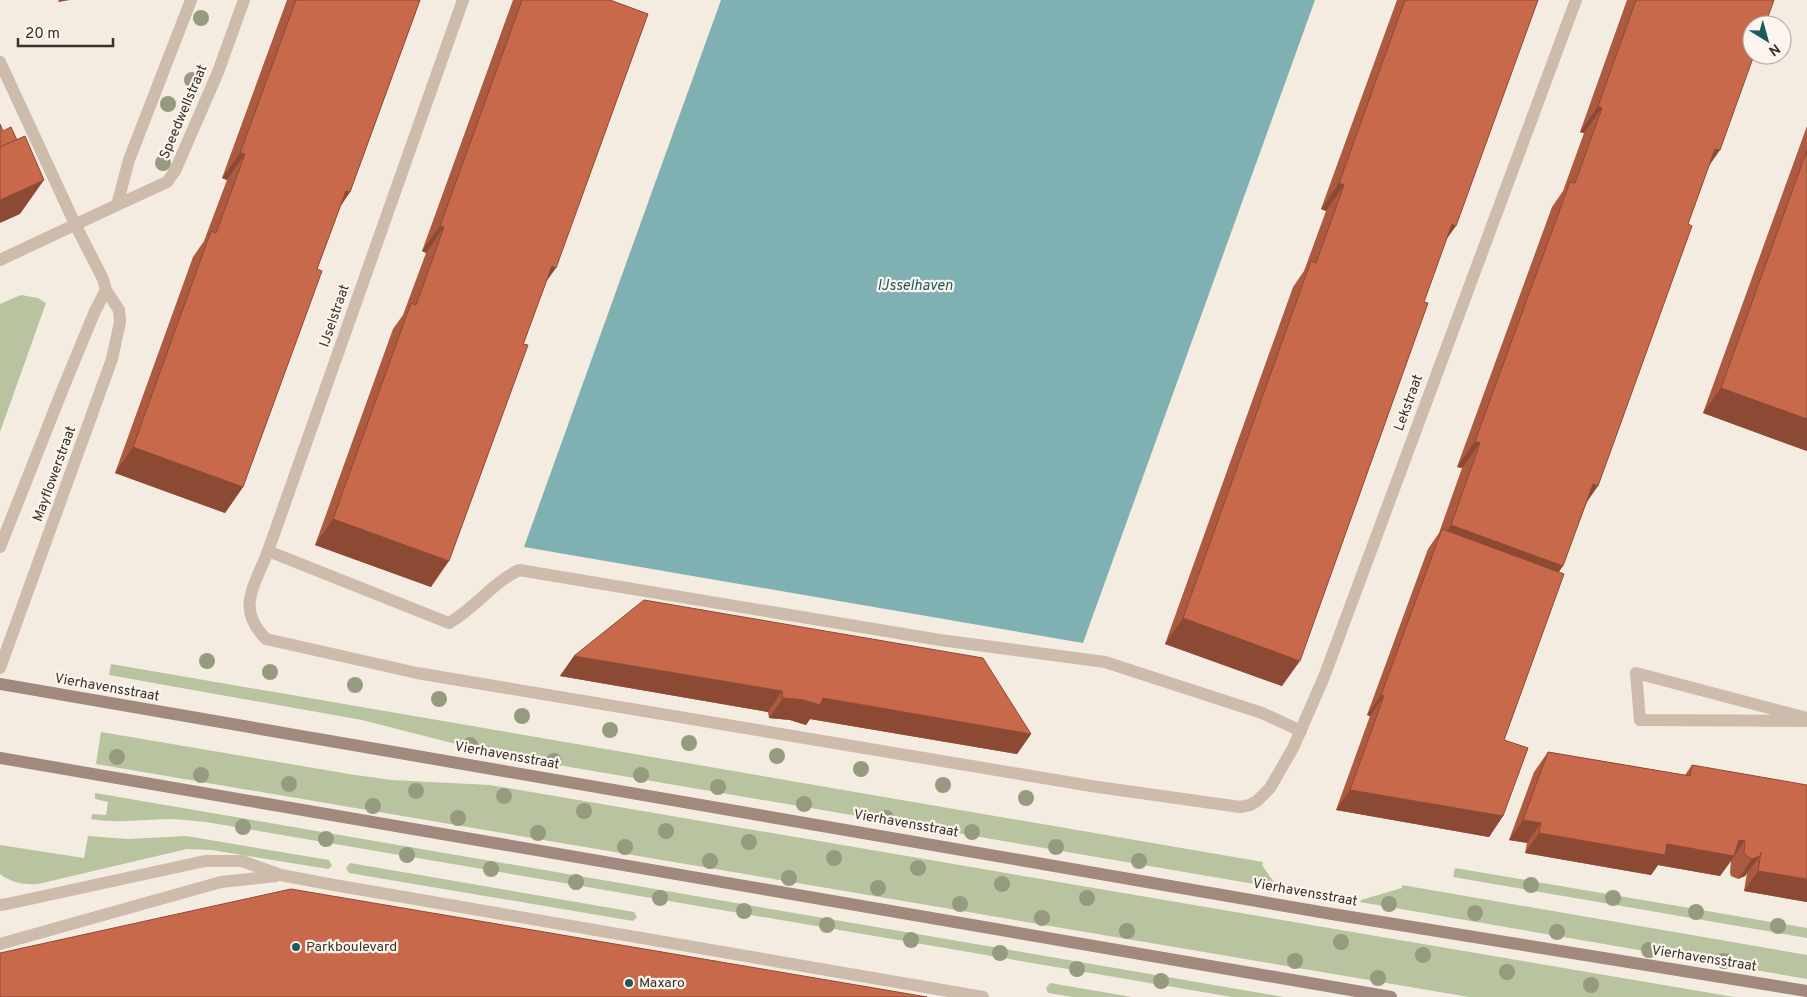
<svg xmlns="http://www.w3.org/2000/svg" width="1807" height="997" font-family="Overpass,sans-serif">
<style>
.green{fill:#b8c4a0}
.water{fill:#7fb0b2}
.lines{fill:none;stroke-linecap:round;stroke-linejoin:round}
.lane{stroke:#cdbbac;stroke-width:12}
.street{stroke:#cdbbac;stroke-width:12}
.secondary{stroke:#a18a7d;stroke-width:12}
.tree{fill:#969b7f}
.wall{fill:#ac5a40}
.shaded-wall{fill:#8c4a34}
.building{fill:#c8694b;stroke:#8c4a34}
.poi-dot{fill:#1f5a5e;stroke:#fbf5ee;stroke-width:2}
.labels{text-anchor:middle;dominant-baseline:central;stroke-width:4.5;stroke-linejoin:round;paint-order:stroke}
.street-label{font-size:14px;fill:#3b302b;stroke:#fbf5ee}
.poi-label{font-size:14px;fill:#3b302b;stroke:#fbf5ee;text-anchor:start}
.water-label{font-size:15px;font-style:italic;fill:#1f5a5e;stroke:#fbf5ee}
</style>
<rect width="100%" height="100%" fill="#f4ebe1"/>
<g class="green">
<polygon points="21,295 38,298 46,303 0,432 0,304"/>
<polygon points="111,664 1263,862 1262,865 1278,888 529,760 491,753 362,720 109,675"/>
<polygon points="101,732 355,775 392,780 490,785 1734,997 1469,997 96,764"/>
<path d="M95,793l1189,204h-52l-1026,-175c-11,-1 -21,-2 -32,-3 -28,0 -55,5 -83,0l1,-5 14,1 2,-13 -13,-3z"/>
<path d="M88,836l40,3 58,-3 143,24 3,6 -4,3 -116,-19 -25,-1 -149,35c-14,1 -26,-1 -38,-10v-29l84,13z"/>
<polygon points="350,863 634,912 637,917 633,921 349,873 346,868"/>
<polygon points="1455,868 1807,928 1807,938 1453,877"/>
<polygon points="1402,885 1807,955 1807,979 1360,902 1361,900 1402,888"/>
<polygon points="1050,983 1132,997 1073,997 1048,993 1046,988"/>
</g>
<polygon class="water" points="721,0 1315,0 1083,643 524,547"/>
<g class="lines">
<g class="lane">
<path d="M268,551l181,72c26,-15 43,-40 70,-53l421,70 165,22 157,51 39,18"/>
<polyline points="1807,718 1636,673 1640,720 1807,721"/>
</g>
<g class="street">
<polyline points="191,0 129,160 117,205 167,182 175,171 218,72 244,0"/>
<path d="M463,0l-195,551c-13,35 -33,57 -2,88l151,34 674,113 149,21 10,-2 7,-4 13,-13 23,-40 31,-71 252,-677"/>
<polyline points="0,62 76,226 103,279 106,290 119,310 120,322 112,359 0,668"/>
<polyline points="0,260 117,205"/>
<polyline points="0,547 64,386 95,311 106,290"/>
<polyline points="0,905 7,904 205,861 242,861 281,875 334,885 983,997"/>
<polyline points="0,944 221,882 276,876"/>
</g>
<g class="secondary">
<polyline points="0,684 1332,914 1807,991"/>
<polyline points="0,758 1391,997"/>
</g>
</g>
<g class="tree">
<circle cx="201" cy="18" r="8"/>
<circle cx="192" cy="80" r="8"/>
<circle cx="168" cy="104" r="8"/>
<circle cx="163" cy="163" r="8"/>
<circle cx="207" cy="661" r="8"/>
<circle cx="270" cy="672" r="8"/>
<circle cx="355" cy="685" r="8"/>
<circle cx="439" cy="699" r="8"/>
<circle cx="522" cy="716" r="8"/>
<circle cx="610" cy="730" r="8"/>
<circle cx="689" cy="743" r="8"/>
<circle cx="470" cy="745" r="8"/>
<circle cx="777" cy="756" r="8"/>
<circle cx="117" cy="757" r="8"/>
<circle cx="554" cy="761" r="8"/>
<circle cx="861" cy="769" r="8"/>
<circle cx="201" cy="775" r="8"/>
<circle cx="641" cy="775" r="8"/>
<circle cx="289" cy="784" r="8"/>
<circle cx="943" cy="785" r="8"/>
<circle cx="718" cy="787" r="8"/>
<circle cx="416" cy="791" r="8"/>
<circle cx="504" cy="796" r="8"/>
<circle cx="1026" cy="798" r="8"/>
<circle cx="804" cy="804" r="8"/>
<circle cx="373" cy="806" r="8"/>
<circle cx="584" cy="811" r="8"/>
<circle cx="458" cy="818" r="8"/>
<circle cx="886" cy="818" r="8"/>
<circle cx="243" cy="827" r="8"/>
<circle cx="666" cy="831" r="8"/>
<circle cx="972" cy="832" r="8"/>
<circle cx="538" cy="833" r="8"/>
<circle cx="326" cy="839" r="8"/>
<circle cx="749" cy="842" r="8"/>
<circle cx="625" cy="847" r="8"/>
<circle cx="1056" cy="847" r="8"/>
<circle cx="407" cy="855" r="8"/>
<circle cx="834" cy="858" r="8"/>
<circle cx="710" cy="861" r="8"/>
<circle cx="1139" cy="861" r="8"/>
<circle cx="918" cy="868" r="8"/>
<circle cx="491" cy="869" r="8"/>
<circle cx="789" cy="878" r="8"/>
<circle cx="576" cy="882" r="8"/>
<circle cx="1002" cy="884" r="8"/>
<circle cx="1531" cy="885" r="8"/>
<circle cx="878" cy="888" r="8"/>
<circle cx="660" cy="898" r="8"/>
<circle cx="1087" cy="898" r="8"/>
<circle cx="1613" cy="898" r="8"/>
<circle cx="960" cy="904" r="8"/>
<circle cx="1389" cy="904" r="8"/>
<circle cx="744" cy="911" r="8"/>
<circle cx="1696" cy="912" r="8"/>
<circle cx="1475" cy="913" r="8"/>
<circle cx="1042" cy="918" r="8"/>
<circle cx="827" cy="925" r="8"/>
<circle cx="1778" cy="926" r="8"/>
<circle cx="1127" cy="931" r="8"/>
<circle cx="1557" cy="932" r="8"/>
<circle cx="911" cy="940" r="8"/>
<circle cx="1341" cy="942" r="8"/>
<circle cx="1649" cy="950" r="8"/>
<circle cx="1000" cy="953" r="8"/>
<circle cx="1423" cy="955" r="8"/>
<circle cx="1295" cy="961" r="8"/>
<circle cx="1724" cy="961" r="8"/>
<circle cx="1077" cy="969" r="8"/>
<circle cx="1507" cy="972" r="8"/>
<circle cx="1378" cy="978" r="8"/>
<circle cx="1161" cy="981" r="8"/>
<circle cx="1591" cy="985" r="8"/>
</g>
<g class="wall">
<polygon points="287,0 420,0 350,192 340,207 317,269 243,487 225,513 115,473 193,257 204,241 227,180 222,178"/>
<polygon points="513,0 610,0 546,282 431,587 315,545 393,329 403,315 426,253 422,251"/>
<polygon points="1397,0 1538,0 1445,241 1282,686 1165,644 1293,287 1304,271 1326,211 1321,209"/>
<polygon points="1627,0 1774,0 1709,166 1587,502 1559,572 1504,740 1503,816 1489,837 1336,810 1370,716 1367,715 1428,549 1439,533 1462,468 1457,467 1552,207 1563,191 1584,133 1580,132"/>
<polygon points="1807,126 1807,451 1703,413"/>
<polygon points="574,656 1031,734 1017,754 810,719 806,725 790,720 769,718 768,712 560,676"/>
<polygon points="1548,752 1685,775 1692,765 1807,902 1744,891 1747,873 1745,876 1738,879 1731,876 1730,873 1731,861 1720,876 1658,865 1651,875 1525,853 1527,843 1509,840 1534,772"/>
</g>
<g class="shaded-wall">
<polygon points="59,0 70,0 58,2"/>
<polygon points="1598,106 1602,108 1584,133 1580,132"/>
<polygon points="1715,149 1720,150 1702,176"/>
<polygon points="240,153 245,154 227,180 222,178"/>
<polygon points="44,180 20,214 0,223 0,200"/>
<polygon points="1339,183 1344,185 1326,211 1321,209"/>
<polygon points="346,191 350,192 332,218"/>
<polygon points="1452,224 1456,226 1438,251"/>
<polygon points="440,226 444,227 426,253 422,251"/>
<polygon points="552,266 556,268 538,293"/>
<polygon points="1721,388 1807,419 1807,451 1703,413"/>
<polygon points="1475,441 1480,443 1462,468 1457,467"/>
<polygon points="133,447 243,487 225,513 115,473"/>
<polygon points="1593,484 1598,486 1580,512"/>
<polygon points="333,519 449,561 431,587 315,545"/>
<polygon points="1451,525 1563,566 1545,592 1436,547"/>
<polygon points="1183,618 1300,661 1282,686 1165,644"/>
<polygon points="574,656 782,691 768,712 560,676"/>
<polygon points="1381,695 1384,696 1370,716 1367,715"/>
<polygon points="783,698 823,698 1031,734 1017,754 810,719 806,725 790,720 769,718"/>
<polygon points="1350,790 1503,816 1489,837 1336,810"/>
<polygon points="1523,820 1541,823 1527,843 1509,840"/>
<polygon points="1539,833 1739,840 1745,841 1720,876 1658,865 1651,875 1525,853"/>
<polygon points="1760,856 1745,876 1738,879 1752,859"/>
<polygon points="1758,871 1807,879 1807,902 1744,891"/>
</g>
<g class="building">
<polygon points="296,0 420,0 350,192 346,191 317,269 322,271 243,487 133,447 211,231 216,233 245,154 240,153"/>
<polygon points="522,0 610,0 648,14 556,268 552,266 524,342 523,344 528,345 449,561 333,519 411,303 416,305 444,227 440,226"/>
<polygon points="1405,0 1538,0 1456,226 1452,224 1424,302 1428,303 1300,661 1183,618 1311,261 1316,263 1344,185 1339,183"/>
<polygon points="1636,0 1774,0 1765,25 1752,25 1752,55 1754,55 1720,150 1715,149 1688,224 1692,226 1598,486 1593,484 1563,566 1451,525 1480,443 1475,441 1570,182 1575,183 1602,108 1598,106"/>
<polygon points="0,124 3,131 11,127 17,140 0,147"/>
<polygon points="25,136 44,180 0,200 0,147"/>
<polygon points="1807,150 1807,419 1721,388"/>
<polygon points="1442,529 1564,574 1504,740 1528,748 1503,816 1350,790 1384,696 1381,695"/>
<polygon points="644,600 983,658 1031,734 823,698 820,705 804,700 783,698 782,691 574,656"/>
<polygon points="1548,752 1690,776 1692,765 1807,785 1807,879 1758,871 1761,852 1760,856 1752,859 1745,855 1744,853 1745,841 1739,840 1734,856 1667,844 1665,855 1539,833 1541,823 1523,820"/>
<polygon points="291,889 927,997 0,997 0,953"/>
</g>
<g class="poi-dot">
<circle cx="296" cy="947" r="5"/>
<circle cx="629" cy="983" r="5"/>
</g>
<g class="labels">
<g class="street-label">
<text transform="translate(184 112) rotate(-67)">Speedwellstraat</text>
<text transform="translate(335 316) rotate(-71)">IJselstraat</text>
<text transform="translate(1409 403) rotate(-70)">Lekstraat</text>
<text transform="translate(55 474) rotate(-70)">Mayflowerstraat</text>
<text transform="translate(107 688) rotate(10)">Vierhavensstraat</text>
<text transform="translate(507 756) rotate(10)">Vierhavensstraat</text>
<text transform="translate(906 824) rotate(10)">Vierhavensstraat</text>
<text transform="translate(1305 893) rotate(10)">Vierhavensstraat</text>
<text transform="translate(1704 959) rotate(9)">Vierhavensstraat</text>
</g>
<g class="poi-label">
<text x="306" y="947">Parkboulevard</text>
<text x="639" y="983">Maxaro</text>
</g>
<g class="water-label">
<text x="915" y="286">IJsselhaven</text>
</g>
</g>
<g transform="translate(1767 40) rotate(143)"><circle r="24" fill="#fbf5ee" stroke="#aea6a0"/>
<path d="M0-4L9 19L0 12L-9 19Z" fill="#1f5a5e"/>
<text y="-8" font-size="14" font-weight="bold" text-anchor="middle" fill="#3b302b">N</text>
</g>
<path d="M18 38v8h95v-8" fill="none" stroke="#3b302b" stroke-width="2.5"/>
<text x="25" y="38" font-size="15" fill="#3b302b" stroke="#fbf5ee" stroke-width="4" paint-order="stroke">20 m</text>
</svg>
